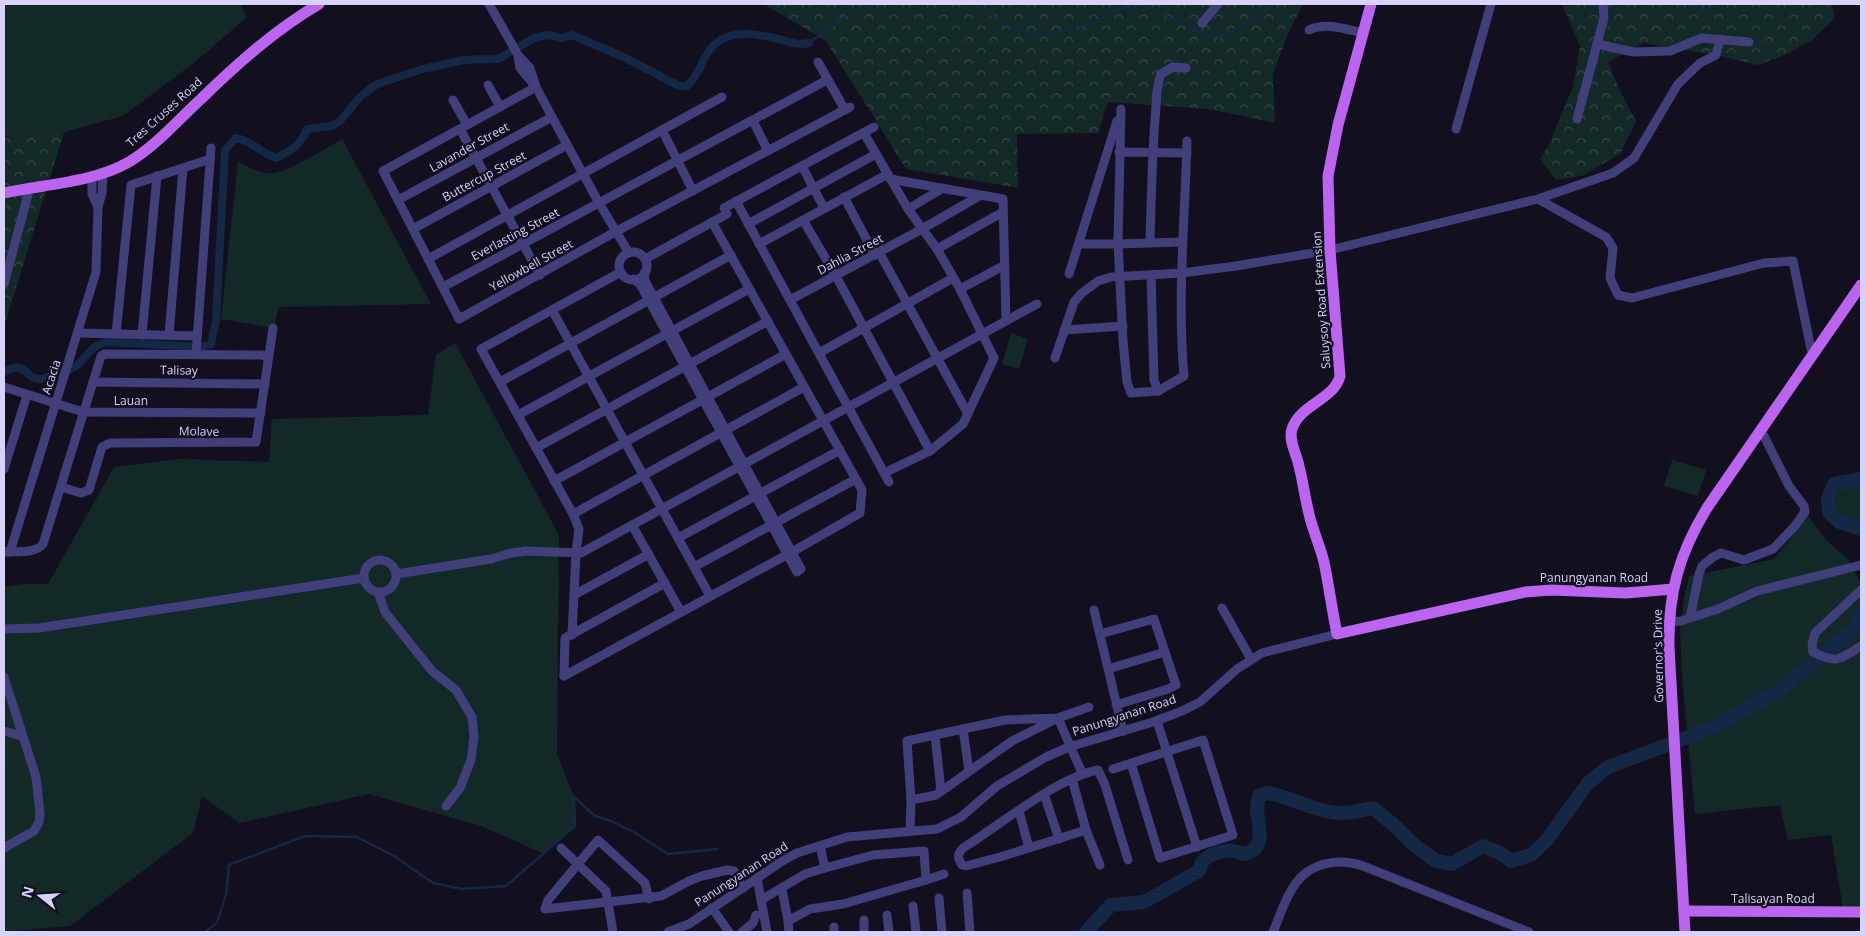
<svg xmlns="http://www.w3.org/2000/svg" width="1865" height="936" font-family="'Open Sans',sans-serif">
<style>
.grass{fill:#132928}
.forest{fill:url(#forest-crowns)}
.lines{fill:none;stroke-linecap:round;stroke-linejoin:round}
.stream{stroke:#142744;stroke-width:2.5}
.canal{stroke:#142744;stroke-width:8}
.river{stroke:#142744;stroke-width:14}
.minor{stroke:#413f7a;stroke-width:9}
.major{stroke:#bb64ef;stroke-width:11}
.labels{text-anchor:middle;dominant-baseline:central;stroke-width:4.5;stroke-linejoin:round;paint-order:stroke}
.street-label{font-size:12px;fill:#d6d2fa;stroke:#120f1f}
</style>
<defs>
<pattern id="forest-crowns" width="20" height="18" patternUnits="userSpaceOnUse" patternTransform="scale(1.25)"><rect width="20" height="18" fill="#132928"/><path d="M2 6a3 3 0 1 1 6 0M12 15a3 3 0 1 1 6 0" fill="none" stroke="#354748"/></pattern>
</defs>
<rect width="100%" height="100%" fill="#120f1f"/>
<g class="grass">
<polygon points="4,4 240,4 247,17 195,62 123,116 64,132 7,139 4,137"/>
<path d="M342,139l89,165 -152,3 -6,21 -52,-9 17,-158c9,6 25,14 37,12 14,-2 53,-26 67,-34z"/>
<polygon points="1011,333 1028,339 1019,369 1002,364"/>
<polygon points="455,343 559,535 557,754 574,797 575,826 542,853 481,826 369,794 239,823 202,796 193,833 70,926 4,932 4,587 22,584 48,584 114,467 178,459 269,462 272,419 428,415 436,355"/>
<polygon points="1672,460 1706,470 1698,496 1664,486"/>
<polygon points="1861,479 1861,529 1840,522 1829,513 1828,498 1834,484"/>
<polygon points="1808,516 1826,540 1848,559 1860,582 1861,593 1861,906 1843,908 1831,835 1788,840 1780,805 1695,814 1682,678 1680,630 1684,599 1689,576 1774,559"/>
</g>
<g class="forest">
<polygon points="767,4 1303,4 1288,34 1273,74 1275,123 1209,109 1108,102 1098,133 1017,134 1018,188 906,169 826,41 765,5"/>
<polygon points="1561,4 1832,4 1835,18 1812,40 1789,53 1758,65 1716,55 1643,43 1608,62 1621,93 1636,121 1620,154 1584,175 1557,180 1540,160 1550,142 1573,87 1580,46 1563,6"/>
<polygon points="64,132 4,327 4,137 7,139"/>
</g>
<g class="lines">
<g class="stream">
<polyline points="977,4 1004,24 1041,36 1096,22 1113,11 1139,4"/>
<polyline points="1142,4 1208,37 1224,36 1264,13 1273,4"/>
<polyline points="1690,4 1709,12"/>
<polyline points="809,43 848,14 868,4"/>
<polyline points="1853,630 1861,623"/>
<polyline points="574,797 595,816 611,821 637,834 668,854 718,849"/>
<polyline points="205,932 217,923 226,894 229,865 305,836 357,837 394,856 433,883 462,889 506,886 575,826 574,797"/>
</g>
<path class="canal" d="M4,372c24,-13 19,7 37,7 11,-3 25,-7 35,-13 14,-10 11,-19 31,-24l95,5 9,-3 5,-24 9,-170 11,-12c15,2 25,15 40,20 16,-8 24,-12 31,-29l25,-3 8,-5 20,-24 17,-13 46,-15 41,-9 34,-1 36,-21 14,-3 14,3 10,-3 54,23 53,28h8c14,-13 16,-32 28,-42 17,-15 40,-10 60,-6 13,3 20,8 34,5"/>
<g class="river">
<polyline points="1861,479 1834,484 1828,498 1829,513 1840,522 1861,529"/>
<path d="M1086,932l25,-27 33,-3 55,-31c1,-4 2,-8 5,-11 9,-9 29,-12 39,-6 25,-5 15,-27 14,-45 0,-4 1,-8 2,-13l7,-3c26,3 49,20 76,20 10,0 21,-3 31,-5l22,18 18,18 23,17 16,3 31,-18 19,8 9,7 20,-6 16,-15 41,-57 20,-16 102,-38 67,-37 76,-62 8,-16"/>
</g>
<g class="minor">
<polyline points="489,4 518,55 530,68 536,87 552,117 599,203 629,253"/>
<polyline points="1202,23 1218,4"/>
<path d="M1309,30c17,-8 36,-1 54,3"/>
<polyline points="1597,44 1633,52 1670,51 1702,38 1749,42"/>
<polyline points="518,56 520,68 534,85"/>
<polyline points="818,62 845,110"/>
<polyline points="488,85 500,107"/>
<polyline points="536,87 383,171 459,319 615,232 850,107"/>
<polyline points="453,100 467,125"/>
<path d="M1121,109l-3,135 5,97 4,41 4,11 27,-2 26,-15c-7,-78 1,-157 3,-235"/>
<polyline points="1577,119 1604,18 1603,4"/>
<polyline points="753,121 768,151"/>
<polyline points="460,129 540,275"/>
<polyline points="1456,129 1491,4"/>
<polyline points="662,130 693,191"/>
<polyline points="864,133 908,209 937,249 960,289 994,358 963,424 930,451 884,473"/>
<polyline points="1119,152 1187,153"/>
<polyline points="802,166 824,208"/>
<polyline points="92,176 92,194 98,207"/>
<polyline points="890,179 1003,199 1006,321"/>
<polyline points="844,197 875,255"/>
<polyline points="1538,199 1606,237 1613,248 1610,278 1618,295 1632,298 1764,263 1793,261 1811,349 1815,353"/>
<polyline points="398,200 552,117"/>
<polyline points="736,201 889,482"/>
<polyline points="724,208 874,127"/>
<polyline points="908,209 943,188"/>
<polyline points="803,220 836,276 930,451"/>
<polyline points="748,224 876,154"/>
<polyline points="413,229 567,145"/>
<path d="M1150,242c1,-41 2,-82 5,-123 2,-16 0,-30 6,-45l12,-7 13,1"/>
<polyline points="759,244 888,174"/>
<polyline points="1079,244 1118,244 1182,242"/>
<polyline points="937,249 1003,212"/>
<polyline points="879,252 968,414"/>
<circle cx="633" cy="266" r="14"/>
<polyline points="428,259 722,97"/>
<polyline points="645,259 727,214"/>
<polyline points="1069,274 1117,121"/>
<polyline points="1151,275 1154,380 1158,391"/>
<polyline points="633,279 640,284 797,572 801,569 645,281 644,273"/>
<polyline points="4,284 30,187"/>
<polyline points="443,287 827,80"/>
<polyline points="960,289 1005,265"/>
<polyline points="790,300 922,229 981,195"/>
<polyline points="552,310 710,596"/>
<polyline points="1064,330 1123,326"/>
<polyline points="78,333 197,336"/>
<polyline points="116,334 131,185 210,159"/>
<polyline points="142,335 157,176"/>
<polyline points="169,335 183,168"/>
<polyline points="819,353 953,278"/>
<polyline points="196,354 211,148"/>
<polyline points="1055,358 1074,302 1082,293 1098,281 1111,277 1182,273 1236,266 1330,250 1538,199 1613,173 1634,158 1678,84 1700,63 1716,55 1720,39"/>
<polyline points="93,382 265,384"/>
<polyline points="500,382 731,255"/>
<polyline points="4,387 83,412 261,413"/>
<polyline points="518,415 749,289"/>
<polyline points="536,448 768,321"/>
<polyline points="4,469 27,395"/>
<polyline points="554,481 786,354"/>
<polyline points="61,487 81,493 89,490 102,447 110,443 256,442 273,328"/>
<polyline points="573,514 804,387"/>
<polyline points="632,525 681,612"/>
<polyline points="678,538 840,450"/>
<path d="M4,552c11,-1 32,2 39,-8l50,-162 8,-26 3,-2 158,1 6,2"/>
<polyline points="10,552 96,272 98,207 102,193 103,174"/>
<circle cx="380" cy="576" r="16"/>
<polyline points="694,567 856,479"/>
<polyline points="396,574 491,559 511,553 526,551 581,553 1037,304"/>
<path d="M1861,590l-46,43 -3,12 1,7c24,12 26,8 48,-6"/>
<polyline points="378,592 385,612 432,671 456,690 472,717 474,737 471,760 460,788 446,806"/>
<polyline points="574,595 649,554"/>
<polyline points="1222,608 1251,659"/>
<polyline points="1094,610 1123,731"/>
<polyline points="1690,618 1699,574 1702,566 1713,557 1721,553 1744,560 1773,549 1794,527 1805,512 1804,506 1789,486 1761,430"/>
<polyline points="1669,622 1681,621 1718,609 1757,591 1861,565"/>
<polyline points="4,629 39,628 364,578"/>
<polyline points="1100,634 1154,619 1176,685 1168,689 1116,705"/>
<polyline points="572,635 576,553 579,529 573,514 481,349 621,272"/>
<polyline points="1108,669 1165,652"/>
<polyline points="564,676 792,552 860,513 862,490 712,222"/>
<polyline points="564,676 565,638 665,583"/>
<polyline points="4,677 36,777 40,814 39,822 34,831 4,848"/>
<polyline points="1157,721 1197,847"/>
<polyline points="963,729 969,771"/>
<polyline points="4,731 22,736"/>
<polyline points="935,735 941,791"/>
<polyline points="1113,769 1203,740 1233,835 1160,858 1131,763"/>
<polyline points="1082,773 1058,718 1005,720 907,741 911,800 936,795 1012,741 1058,718 1089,707"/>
<polyline points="1072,779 1086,830 1100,865"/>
<polyline points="1044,794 1059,839"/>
<polyline points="1019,811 1029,848"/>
<path d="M1086,830l-86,27 -34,9 -4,-1c-5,-8 -5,-10 1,-17 39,-24 91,-69 135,-78l7,15 23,75"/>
<polyline points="910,831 911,800"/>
<polyline points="820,846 825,868"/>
<polyline points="561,848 606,891 613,932"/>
<polyline points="757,878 767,932"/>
<polyline points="782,889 788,921 810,909 843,904 926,880"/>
<polyline points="967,893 970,932"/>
<polyline points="939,898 942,932"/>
<polyline points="649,899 645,883 598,840 548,900 545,909 661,896 689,881 702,876 727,870 734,871 743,888"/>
<polyline points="761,900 805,874 825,868 873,855 924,851 926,880 944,874"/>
<polyline points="913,906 916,932"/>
<polyline points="712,908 729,932"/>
<polyline points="887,915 889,932"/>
<polyline points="864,920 864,932"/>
<polyline points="788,921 789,932"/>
<polyline points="834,927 834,932"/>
<polyline points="668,932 689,924 784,860 797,853 847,837 937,829 961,817 997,786 1046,757 1069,747 1153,722 1182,711 1200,702 1237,669 1262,653 1337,634"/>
<polyline points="742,932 753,923 756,915"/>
<path d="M1273,932c7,-16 12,-35 23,-49 15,-21 44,-25 67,-17l166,66"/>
</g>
<g class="major">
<path d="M1371,4l-33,121 -10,51 2,74 10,126c-6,24 -40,28 -48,53 -4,11 5,26 7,37 4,16 6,32 10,48 4,17 11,32 15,48 5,24 8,48 13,72l188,-42 26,-2 75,3 47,-4"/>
<path d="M4,193c41,-9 88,-10 125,-31 27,-16 49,-42 72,-63 37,-36 74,-69 118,-95"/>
<polyline points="1684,911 1861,912"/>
<path d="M1685,932l-16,-285c-1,-54 10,-93 38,-139l154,-223"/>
</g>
</g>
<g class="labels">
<g class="street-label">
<text transform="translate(164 112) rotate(-42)">Tres Cruses Road</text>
<text transform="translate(469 147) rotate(-29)">Lavander Street</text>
<text transform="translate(484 176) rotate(-28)">Buttercup Street</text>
<text transform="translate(515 234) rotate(-28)">Everlasting Street</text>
<text transform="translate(850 254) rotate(-28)">Dahlia Street</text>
<text transform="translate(531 265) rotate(-29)">Yellowbell Street</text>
<text transform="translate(1321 300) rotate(-94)">Saluysoy Road Extension</text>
<text transform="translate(179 370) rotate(1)">Talisay</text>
<text transform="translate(51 377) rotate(-72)">Acacia</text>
<text x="131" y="400">Lauan</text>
<text transform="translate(199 431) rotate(1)">Molave</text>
<text x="1594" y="577">Panungyanan Road</text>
<text transform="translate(1658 656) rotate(-91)">Governor's Drive</text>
<text transform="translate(1124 715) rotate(-18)">Panungyanan Road</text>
<text transform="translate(741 874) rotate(-33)">Panungyanan Road</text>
<text x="1773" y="898">Talisayan Road</text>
</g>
</g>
<rect width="1865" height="936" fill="none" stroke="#d6d2fa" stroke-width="10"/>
<g transform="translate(40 896) rotate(287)" stroke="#120f1f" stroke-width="4" paint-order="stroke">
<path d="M0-4L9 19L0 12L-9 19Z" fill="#d6d2fa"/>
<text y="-8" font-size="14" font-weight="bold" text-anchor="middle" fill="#d6d2fa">N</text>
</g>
</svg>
